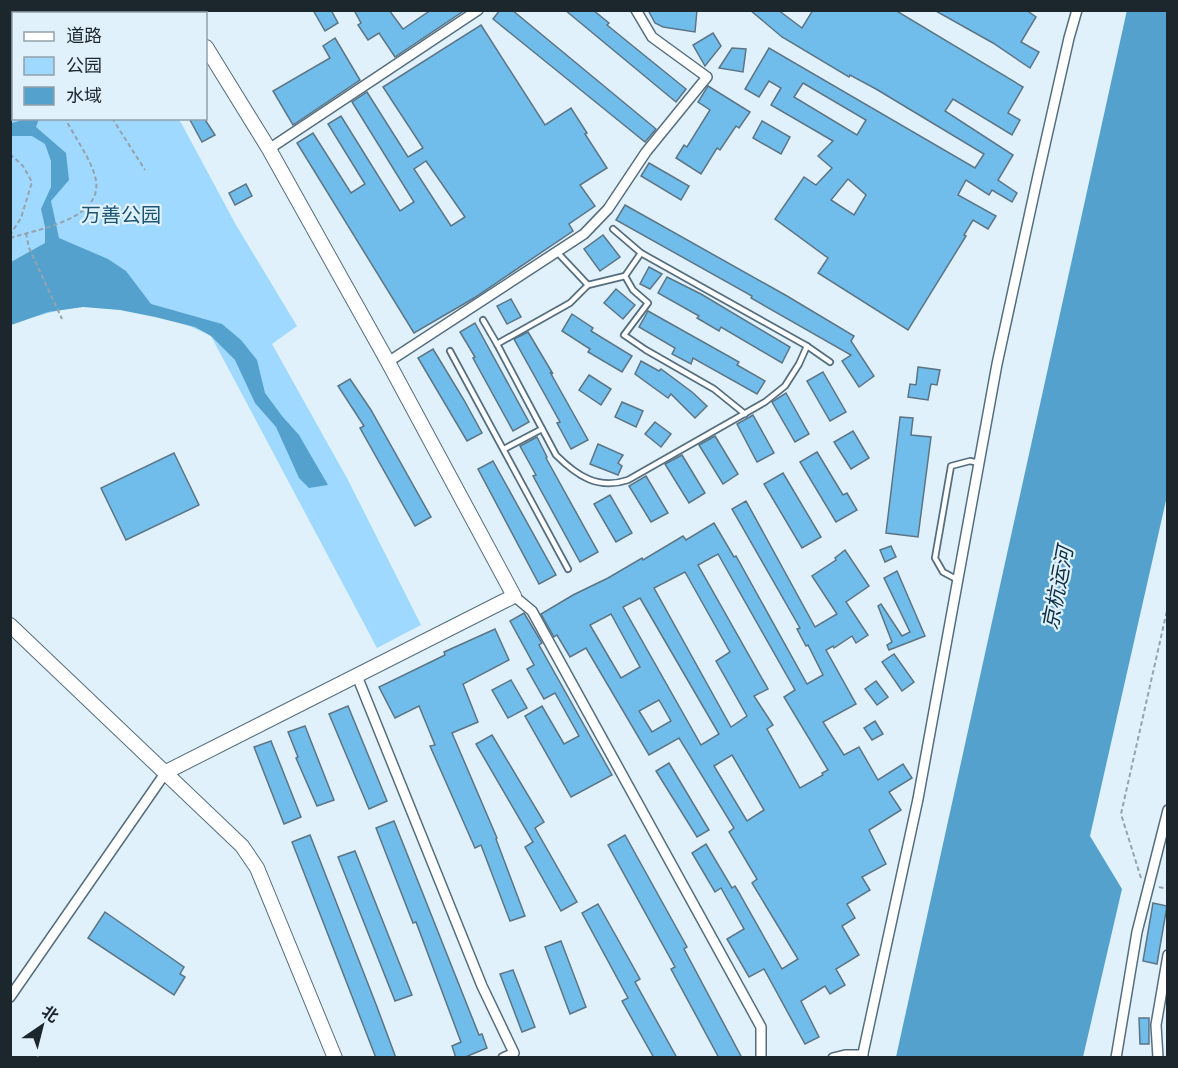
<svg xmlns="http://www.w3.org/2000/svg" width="1178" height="1068" font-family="Manrope,'Noto Sans SC',sans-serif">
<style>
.green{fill:#9fd9ff}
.water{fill:#55a1ce}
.building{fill:#70bcea;stroke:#5c7585;stroke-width:1.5;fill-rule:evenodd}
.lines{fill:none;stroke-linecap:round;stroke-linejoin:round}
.lane-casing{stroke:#556e7e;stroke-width:8}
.street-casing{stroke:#556e7e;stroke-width:12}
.secondary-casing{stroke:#556e7e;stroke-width:16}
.path{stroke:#94a3ac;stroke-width:2;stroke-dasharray:4.5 3;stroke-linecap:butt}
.lane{stroke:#fff;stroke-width:4.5}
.street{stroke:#fff;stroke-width:9}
.secondary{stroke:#fff;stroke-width:14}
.labels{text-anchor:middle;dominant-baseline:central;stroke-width:4.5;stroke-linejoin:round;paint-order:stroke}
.park-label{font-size:20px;fill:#1b5574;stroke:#e0f1fc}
.water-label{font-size:21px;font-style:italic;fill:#0d2f42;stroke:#e0f1fc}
</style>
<rect width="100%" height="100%" fill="#e0f1fc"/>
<path class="green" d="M10,11h108l1,2 -105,1v104l165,1 57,106 61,101 -25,18 76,136 73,145 -44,23 -166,-312c-33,-18 -91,-31 -129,-29 -25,2 -48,10 -71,18z"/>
<g class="water">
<polygon points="11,10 21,11 23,13 14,14 14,103 11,106"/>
<polygon points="1127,10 1167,11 1167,496 1090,836 1122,889 1083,1057 896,1057"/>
<polygon points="26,119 39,119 36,127 66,153 69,180 51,201 59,238 108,259 126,271 151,304 222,324 241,340 257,360 265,393 282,416 299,435 328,485 309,488 299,478 276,427 255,403 235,360 211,336 195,327 155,317 120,310 83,307 48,312 11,325 11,262 45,243 45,227 41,209 51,187 51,161 45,144 32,136 11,136 11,121 12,123"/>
</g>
<g class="building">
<polygon points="313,10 331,10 338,23 325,31"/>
<polygon points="354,10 389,10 403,29 431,10 465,10 395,57 379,33 368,40 358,25 361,23"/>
<polygon points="500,10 512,10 656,129 645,142 493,19"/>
<polygon points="565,10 593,10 609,23 607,25 686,89 676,102"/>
<polygon points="648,10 697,10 695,32 663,27 655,23"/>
<path d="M750,10h28l24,18 11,-18h82l128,77 -15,26 12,7 -8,15 -59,-36 -8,12 68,44 -15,25 19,13 -5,9 -20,-12 -3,5 -23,-15 -8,15 38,21 -8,13 -15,-9 -9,15 2,1 -58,94 -90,-57 10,-15 -53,-39 29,-42 12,8 16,-17 -14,-12 15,-15 -62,-36 10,-17 -12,-7 -10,16 -14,-8 24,-41 206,120 9,-14 -108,-65 -26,-14 -1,2 -67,-40zM803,83l63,37 -9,15 -63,-38zM848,179l18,16 -12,20 -23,-15z"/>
<polygon points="934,10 1026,10 1036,17 1021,42 1039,52 1030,68 993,43"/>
<path d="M481,25l64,100 26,-17 16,25 -2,1 22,34 -27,17 15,21 -26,18 4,7 -99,67 -60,35 -117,-190 16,-10 38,60 14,-9 -37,-60 13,-8 59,95 14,-9 -62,-100 15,-10 41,65 15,-9 -40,-61zM426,161l39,56 -14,9 -37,-57z"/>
<polygon points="713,33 721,46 705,66 693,45"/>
<polygon points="335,38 360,80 293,125 273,91 330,58 323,46"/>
<polygon points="732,48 746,49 743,72 719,68"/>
<polygon points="708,86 750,112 739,128 736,126 720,150 717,148 701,174 676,158 684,145 687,147 710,110 698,102"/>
<polygon points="189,118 204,118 215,135 202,142"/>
<polygon points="762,121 790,137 781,154 753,138"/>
<polygon points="649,163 689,186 681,200 641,176"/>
<polygon points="246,184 252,196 235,205 229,193"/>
<polygon points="625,205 787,296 854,336 851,341 874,376 859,387 842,361 851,355 751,298 752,296 616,220"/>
<polygon points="603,235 620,257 600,271 584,249"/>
<polygon points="649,267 662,274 650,289 640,284"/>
<polygon points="667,277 701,294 790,347 782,363 721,327 719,331 697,318 699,316 658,293"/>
<polygon points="616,289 635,305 623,319 604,303"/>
<polygon points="511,299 521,317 507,324 497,306"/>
<polygon points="648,311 739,362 737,365 765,381 757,394 693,358 691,364 672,354 675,348 639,327"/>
<polygon points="572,314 593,328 591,331 632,356 622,372 588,352 590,349 562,331"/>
<polygon points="475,323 529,422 513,431 473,358 475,357 460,332"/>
<polygon points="528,332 553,374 550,372 588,440 571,449 557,423 560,422 514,339"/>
<polygon points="433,349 464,400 482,433 467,441 418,358"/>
<polygon points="641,361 659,371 661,369 692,392 707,406 695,418 671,394 668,398 635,374"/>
<polygon points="918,367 940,370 937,385 931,384 928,400 908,397 910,384 916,385"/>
<polygon points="823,372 846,412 830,421 807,381"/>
<polygon points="589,375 611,389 601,405 579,390"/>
<polygon points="350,379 371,410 431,517 415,526 360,428 364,426 338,386"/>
<polygon points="786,393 809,434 795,442 772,402"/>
<polygon points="622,402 643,411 636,427 615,417"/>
<polygon points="753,415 774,453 757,462 737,424"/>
<polygon points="900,417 913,418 911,435 931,437 918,537 886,533"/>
<polygon points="655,422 671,434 661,447 645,434"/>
<polygon points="853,431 869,458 851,469 834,442"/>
<polygon points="715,436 738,474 723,484 699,445"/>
<polygon points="537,437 547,457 546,458 598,552 580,562 533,476 536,475 520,446"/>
<polygon points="598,444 623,455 618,463 622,466 618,475 590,464"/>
<polygon points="817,452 843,495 847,493 857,510 836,522 800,462"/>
<polygon points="174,453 199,505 126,540 101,488"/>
<polygon points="682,455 705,493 689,503 665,464"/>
<polygon points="493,461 556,575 539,584 478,469"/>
<polygon points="783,473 821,537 802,548 764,484"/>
<polygon points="646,476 668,513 651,522 629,486"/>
<polygon points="610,495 632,533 616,542 594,504"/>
<path d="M746,501l69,126 22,-13 -25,-38 24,-16 -1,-2 10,-8 24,36 -23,16 22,33 -12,8 -4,-7 -18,12 -1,-2 -7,4 30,54 -33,18 21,33 15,-8 19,33 25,-16 9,14 -23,14 12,18 -32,20 17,34 -24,13 8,13 -23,14 8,14 -13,8 17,29 -23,14 9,16 -15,9 -5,-8 -24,15 18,36 -14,7 -41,-75 -15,8 -22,-38 17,-10 -23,-41 -6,4 -23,-39 14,-9 26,44 3,-2 3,5 44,78 16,-10 -46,-76 5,-4 -28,-47 5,-4 -55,-90 -30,17 -63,-107 -16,9 -13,-22 -3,2 -13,-23 32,-19 35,-17 34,-20 1,2 40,-24 3,4 28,-17 20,34 2,-1 71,128 16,-9 -15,-30 -2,1 -9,-17 3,-1 -68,-119zM718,554l77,136 -11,7 44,73 -6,3 1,2 -23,13 -33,-59 6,-4 -19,-29 14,-7 -70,-124zM685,572l45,80 -14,9 31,55 -16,11 -77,-139zM640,598l79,136 -18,11 -78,-138zM611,614l29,53 -19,11 -31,-53zM659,700l12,21 -19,11 -13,-21zM732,755l32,55 -17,11 -33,-55z"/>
<polygon points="891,546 896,557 885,562 880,550"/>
<polygon points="897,571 925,636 889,650 887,645 892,642 878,606 881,604 902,636 910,632 884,578"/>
<polygon points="524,613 542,643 539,645 612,775 571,797 525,716 542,706 564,744 579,736 555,693 544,699 527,669 534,665 510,621"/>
<polygon points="495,629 509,660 463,684 478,722 452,733 497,838 496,839 525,916 510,921 481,845 475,848 430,746 435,745 419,706 395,718 379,687 445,655 444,652"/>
<polygon points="894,654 914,682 902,691 882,662"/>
<polygon points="511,680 527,708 508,718 492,690"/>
<polygon points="876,681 888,697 877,705 865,689"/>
<polygon points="348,706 387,801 369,809 329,714"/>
<polygon points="875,721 883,734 872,740 864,728"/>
<polygon points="305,726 334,800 317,806 296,758 298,757 288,732"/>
<polygon points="492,735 544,822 535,828 577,902 561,911 525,847 533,842 476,744"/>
<polygon points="271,741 301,817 284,824 254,747"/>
<polygon points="669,763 709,830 697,837 656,771"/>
<polygon points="394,821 479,1035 482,1034 487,1048 463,1058 456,1058 452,1046 461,1042 416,922 413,923 376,828"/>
<polygon points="310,835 377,1007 396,1058 376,1058 292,842"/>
<polygon points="625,835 687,947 684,949 742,1058 719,1058 671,969 675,967 608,845"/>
<polygon points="355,851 412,995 395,1001 338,857"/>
<polygon points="1153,903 1167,906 1157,964 1143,961"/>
<polygon points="598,904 640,979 635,982 677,1058 654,1058 622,1001 628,998 582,913"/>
<polygon points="105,912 184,967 180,974 185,977 174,995 88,938"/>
<polygon points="561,941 586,1007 570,1014 545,947"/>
<polygon points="513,970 535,1027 522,1032 500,974"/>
<polygon points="1139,1018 1149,1018 1149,1044 1140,1044"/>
</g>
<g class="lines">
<g class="lane-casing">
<g id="lane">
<polyline points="613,229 641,253 807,346 830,362"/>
<polyline points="557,252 588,285"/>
<polyline points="641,253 625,276 633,290 648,303 624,335 646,350 714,389 745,414"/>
<polyline points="483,320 497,344 570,303 588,285 625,276"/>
<path d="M497,344l59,111c21,21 42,35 72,25l137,-78 20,-16 14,-22 8,-18"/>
<polyline points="450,351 568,569"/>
<polyline points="504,449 542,429"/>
<polyline points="958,580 943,572 935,558 951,466 970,461 979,463"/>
</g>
</g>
<g class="street-casing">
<g id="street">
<polyline points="269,149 478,10"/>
<polyline points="388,362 584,234 608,209 646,152 707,77 652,37 636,10"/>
<polyline points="514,596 532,611 761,1027 761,1058"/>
<polyline points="357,676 482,986 514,1053 503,1058"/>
<polyline points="10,997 166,772"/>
<polyline points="833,1058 845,1055 863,1055"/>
<polyline points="862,1058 918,799 997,364 1037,180 1069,38 1077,10"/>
<polyline points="1116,1058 1137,932 1168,810"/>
<polyline points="1158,1058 1156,1025 1168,955"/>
</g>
</g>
<g class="secondary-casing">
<g id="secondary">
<polyline points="184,10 186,14"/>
<polyline points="10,625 242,846 257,868 335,1058"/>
<polyline points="166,772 514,596 388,362 269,149 206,47"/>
</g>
</g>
<g class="path">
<polyline points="40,10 42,14"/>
<polyline points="96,14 97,10"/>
<polyline points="112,118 145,170"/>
<polyline points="10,154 23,166 32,182 21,218 10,235"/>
<polyline points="26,233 29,248 62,319"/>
<path d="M10,238c28,-9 97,-19 85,-62 -5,-18 -21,-40 -30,-58"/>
<polyline points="1141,878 1121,814 1168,606"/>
<polyline points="1159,887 1168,889"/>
</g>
<use href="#lane" class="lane"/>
<use href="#street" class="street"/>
<use href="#secondary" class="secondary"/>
</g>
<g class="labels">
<g class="park-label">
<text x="121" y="214">万善公园</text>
</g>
<g class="water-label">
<text transform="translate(1057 588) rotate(-79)">京杭运河</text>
</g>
</g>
<rect width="1178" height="1068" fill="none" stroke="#1c262d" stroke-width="24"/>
<rect x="12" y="12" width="195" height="108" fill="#e0f1fc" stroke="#92a0a9" stroke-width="1.5"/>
<rect x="24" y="32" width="30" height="9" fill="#ffffff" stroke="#92a0a9" stroke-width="1.5"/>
<text x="66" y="42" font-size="18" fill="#1c262d">道路</text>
<rect x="24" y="57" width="30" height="18" fill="#9fd9ff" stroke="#92a0a9" stroke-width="1.5"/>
<text x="66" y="72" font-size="18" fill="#1c262d">公园</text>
<rect x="24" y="87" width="30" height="18" fill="#55a1ce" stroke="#92a0a9" stroke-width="1.5"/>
<text x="66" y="102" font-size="18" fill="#1c262d">水域</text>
<g transform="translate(42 1026) rotate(35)" stroke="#e0f1fc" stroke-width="4.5" paint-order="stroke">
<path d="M0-4.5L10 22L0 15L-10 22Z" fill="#1c262d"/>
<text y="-9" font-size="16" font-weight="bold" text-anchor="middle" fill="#1c262d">北</text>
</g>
</svg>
